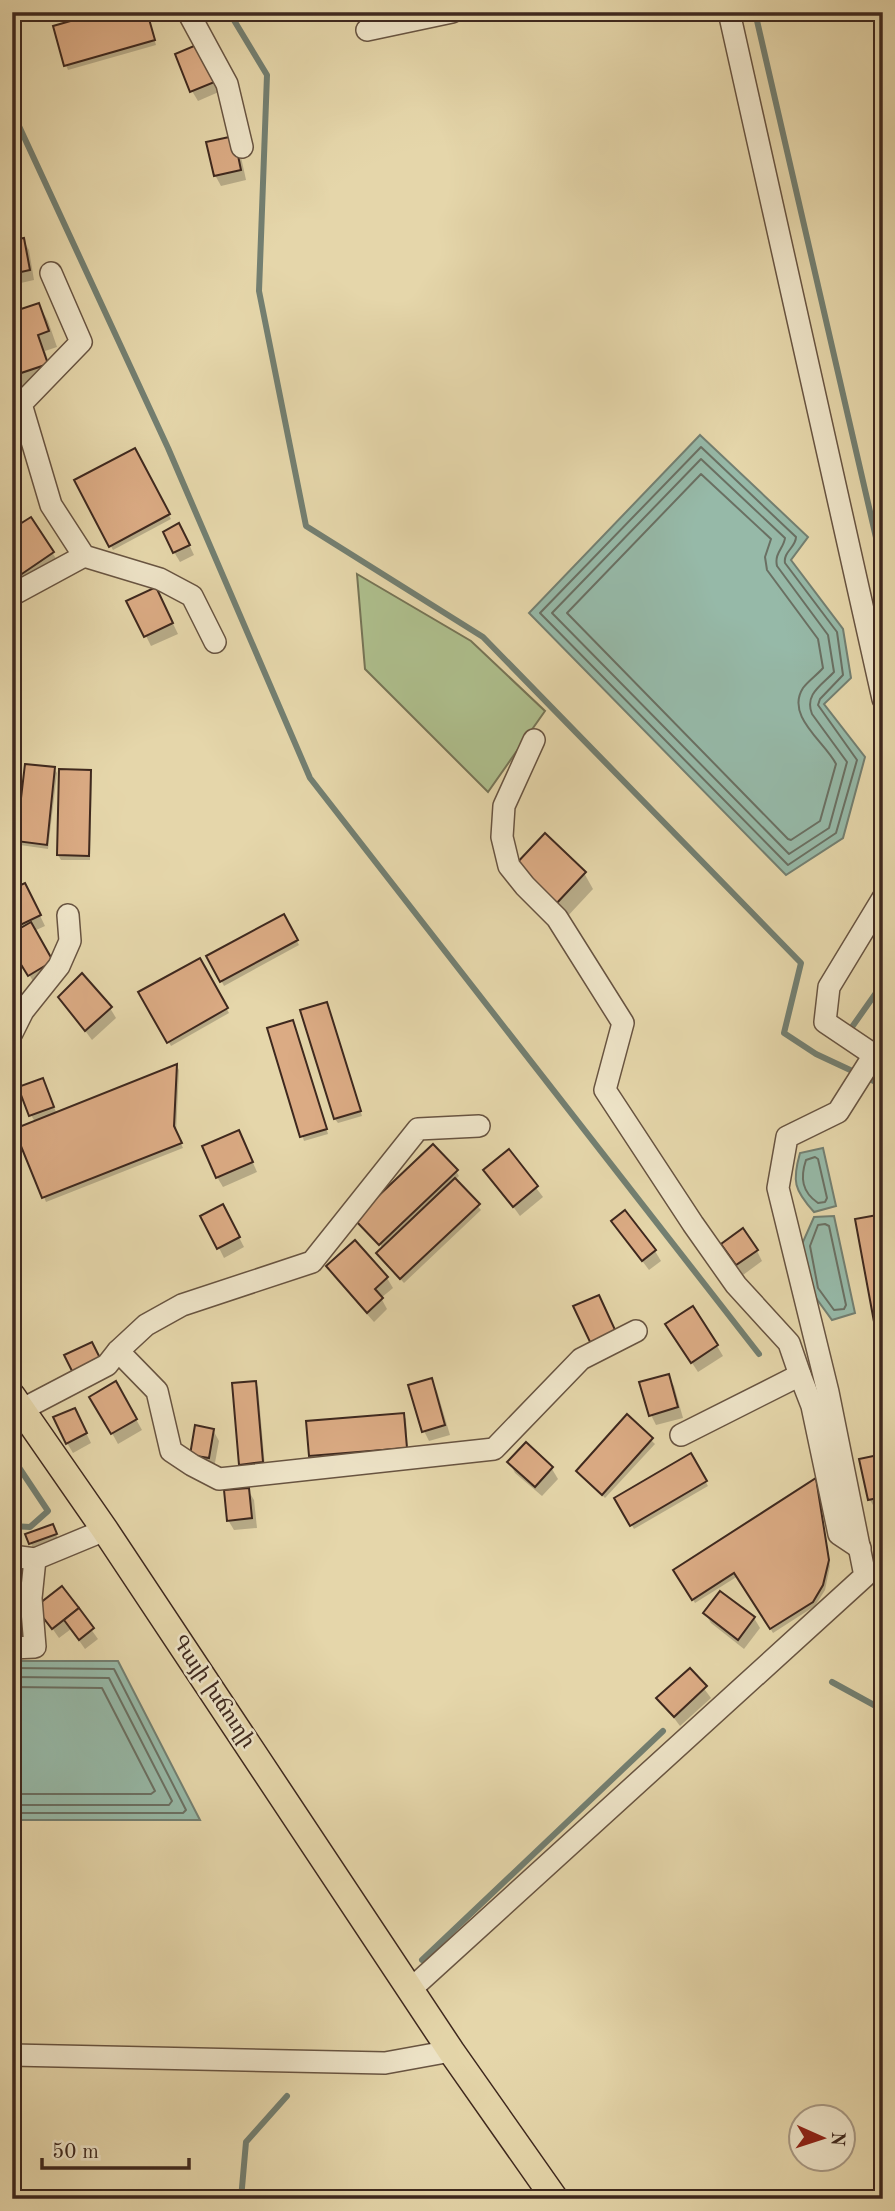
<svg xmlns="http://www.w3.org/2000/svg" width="895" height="2211" font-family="'Old Standard TT','Noto Serif Armenian',serif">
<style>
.green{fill:#aebf8d;stroke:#767456;stroke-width:2}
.water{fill:#96b9a8;stroke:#737f71;stroke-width:2}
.shadow{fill:#0003}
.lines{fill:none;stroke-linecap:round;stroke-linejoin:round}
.shore{stroke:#6a7063;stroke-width:2}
.stream{stroke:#737f71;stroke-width:6}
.building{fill:#dbab84;stroke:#3e281e;stroke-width:2}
.minor-casing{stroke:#685441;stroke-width:24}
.major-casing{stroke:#3e281e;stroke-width:29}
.minor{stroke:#eee4c8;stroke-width:21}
.major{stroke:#e5d6aa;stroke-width:26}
.labels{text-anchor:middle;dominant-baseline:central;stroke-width:5;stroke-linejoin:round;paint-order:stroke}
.street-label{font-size:21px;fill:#3e281e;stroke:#eee4c8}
</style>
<rect width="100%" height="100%" fill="#e5d6aa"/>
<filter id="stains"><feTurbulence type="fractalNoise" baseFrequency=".00286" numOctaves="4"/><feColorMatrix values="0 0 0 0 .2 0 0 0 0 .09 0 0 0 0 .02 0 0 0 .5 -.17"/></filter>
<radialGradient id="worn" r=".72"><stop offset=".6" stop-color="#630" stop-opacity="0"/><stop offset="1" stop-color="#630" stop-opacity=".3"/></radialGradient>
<polygon class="green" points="357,574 471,641 545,711 488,792 365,669"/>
<g class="water">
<polygon points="700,435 808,537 791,560 843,629 851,678 824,704 865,757 843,838 786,875 529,613"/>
<path d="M823,1148l13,58 -22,6c-20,-22 -22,-31 -14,-59z"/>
<polygon points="834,1216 855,1313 832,1320 811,1291 802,1244 814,1217"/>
<polygon points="12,1661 118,1661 200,1820 12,1820"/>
</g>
<g class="shadow">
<polygon points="87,12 146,12 156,45 68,70 66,65 90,18"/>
<polygon points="201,45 221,91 198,101 192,91"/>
<polygon points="239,148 246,180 221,186 215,175"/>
<polygon points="23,240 29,250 34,280 12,285 12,242"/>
<polygon points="39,305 48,321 57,347 45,351 55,380 12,395 12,314"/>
<polygon points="134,450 171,519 113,550 76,481"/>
<polygon points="30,519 59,563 20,589 12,578 12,531"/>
<polygon points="185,536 194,555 180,562 174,552"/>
<polygon points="161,599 178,634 151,646 129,602"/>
<polygon points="54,769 57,773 48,849 20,845 18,841"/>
<polygon points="90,772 92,776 90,860 61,860 58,855"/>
<polygon points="516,866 584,873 593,889 565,919"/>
<polygon points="30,895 45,926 34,931 58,972 35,985 25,967 16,971 12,964 12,935 15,934 12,928"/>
<polygon points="284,917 299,945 224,986 209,957"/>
<polygon points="199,960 229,1013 171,1046 141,993"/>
<polygon points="60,997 110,1008 116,1018 92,1040"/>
<polygon points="329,1008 362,1116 338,1123 335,1119"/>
<polygon points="292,1022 328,1134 304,1141 269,1029"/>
<polygon points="177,1066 179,1070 176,1133 183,1148 46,1202 16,1130 35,1122 31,1115 42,1080 57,1114"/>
<polygon points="244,1142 257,1172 223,1187 217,1177"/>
<polygon points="509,1152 543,1197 520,1216 486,1170"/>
<polygon points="456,1171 459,1176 455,1180 481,1210 404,1283 381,1258 383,1249 376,1237 373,1239 356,1219"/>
<polygon points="228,1216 244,1247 224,1258 219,1248"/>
<polygon points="613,1222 655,1251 661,1261 649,1270"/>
<polygon points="355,1242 387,1278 393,1288 381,1298 387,1309 374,1322 334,1277 328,1267"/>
<polygon points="757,1251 762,1261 743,1275 729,1254"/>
<polygon points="673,1334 717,1346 723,1356 698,1372"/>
<polygon points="668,1376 674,1386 683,1418 656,1425 651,1415"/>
<polygon points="431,1381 437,1391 450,1435 429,1441 424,1431"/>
<polygon points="255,1383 258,1387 265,1467 243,1469 241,1464"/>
<polygon points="116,1384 142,1430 118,1444 92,1397"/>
<polygon points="403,1414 406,1419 408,1452 313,1460 311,1455"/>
<polygon points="627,1417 655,1444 605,1498 578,1471"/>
<polygon points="80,1420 91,1443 73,1453 67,1443"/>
<polygon points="213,1430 219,1441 214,1468 191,1455"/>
<polygon points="526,1445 552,1469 558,1479 542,1496 515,1473 510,1463"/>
<polygon points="691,1456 708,1486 634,1529 616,1499"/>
<polygon points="883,1456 883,1508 876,1510 870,1500"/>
<polygon points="816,1481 830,1566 825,1590 815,1606 773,1633 738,1576 695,1603 675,1570"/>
<polygon points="248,1490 254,1500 257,1528 234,1530 228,1520"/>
<polygon points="55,1530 58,1539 33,1548 27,1535"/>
<polygon points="62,1589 98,1639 85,1649 71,1629 59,1638 38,1608"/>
<polygon points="705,1613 754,1618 760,1628 744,1649 711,1623"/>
<polygon points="690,1670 711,1698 680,1726 659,1698"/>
</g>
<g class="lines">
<g class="shore">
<path d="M701,447l95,90c0,10 -13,15 -11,26l52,69 6,43 -23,24 -2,6 39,55 -21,73 -48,32 -248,-252z"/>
<path d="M701,459l84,79c-1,10 -11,15 -8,28l51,69 6,37c-12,13 -30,22 -22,42l35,48 -18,66 -40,26 -237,-241z"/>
<path d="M701,474l70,65 -6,18 2,13 51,69 5,29c-6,7 -15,13 -20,20 -18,28 22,54 33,76l-16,57 -29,19 -3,-1 -221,-226z"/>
<path d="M815,1157l3,2 9,39 -2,4 -7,1c-16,-11 -18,-25 -12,-43z"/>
<polygon points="825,1224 829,1226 846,1305 844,1309 834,1310 818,1288 810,1246 818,1225"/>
<polyline points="12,1668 114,1669 186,1810 183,1813 12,1813"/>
<polyline points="12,1677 109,1678 172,1801 169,1805 12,1805"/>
<polyline points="12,1687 102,1688 155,1791 151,1794 12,1794"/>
</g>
<g class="stream">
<polyline points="229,12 267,75 259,291 306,526 483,637 801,963 784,1033 816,1054 878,1083 883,1083"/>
<polyline points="755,12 883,568"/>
<polyline points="12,111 168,448 310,778 759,1354"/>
<polyline points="852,1027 883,983"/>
<polyline points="12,1457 48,1511 30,1527 12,1526"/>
<polyline points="832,1682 883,1710"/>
<polyline points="422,1960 663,1731"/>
<polyline points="241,2199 246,2142 287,2096"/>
</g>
</g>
<g class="building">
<polygon points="102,12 147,12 155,40 64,66 53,26"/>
<polygon points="201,43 217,81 190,92 175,54"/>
<polygon points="234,136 241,170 214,176 206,142"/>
<polygon points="24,238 30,270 12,274 12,240"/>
<polygon points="39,303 49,331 38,335 48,364 12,376 12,312"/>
<polygon points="135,448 170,514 109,547 74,480"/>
<polygon points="31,517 54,552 13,580 12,529"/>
<polygon points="179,523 190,545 173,553 163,532"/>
<polygon points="156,587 173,623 144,637 126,601"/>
<polygon points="25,764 55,767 47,845 16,841"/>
<polygon points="59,769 91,770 89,856 57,855"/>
<polygon points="545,833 586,872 555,905 514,866"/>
<polygon points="25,883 41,915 12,929 12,889"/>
<polygon points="284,914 298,940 220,982 206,956"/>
<polygon points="31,922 53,961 28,976 17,958 12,960 12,933"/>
<polygon points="200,958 228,1008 167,1043 138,992"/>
<polygon points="82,973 112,1007 85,1031 58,997"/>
<polygon points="327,1002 361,1111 334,1119 300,1010"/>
<polygon points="293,1020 327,1129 300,1137 267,1028"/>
<polygon points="177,1064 174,1126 182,1143 42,1198 14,1129"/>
<polygon points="43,1078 54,1107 29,1116 18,1087"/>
<polygon points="239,1130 253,1162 216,1178 202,1146"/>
<polygon points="433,1144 458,1170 379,1245 354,1219"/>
<polygon points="509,1149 538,1186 513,1207 483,1170"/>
<polygon points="455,1178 480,1204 400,1279 376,1253"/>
<polygon points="223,1204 240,1237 217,1249 200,1216"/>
<polygon points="625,1210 656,1250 642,1261 611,1221"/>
<polygon points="883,1214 883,1337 877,1338 855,1219"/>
<polygon points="743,1228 758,1250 736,1265 721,1244"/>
<polygon points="355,1240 388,1277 375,1289 383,1298 367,1313 326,1266"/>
<polygon points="599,1295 616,1332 591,1344 573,1306"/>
<polygon points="693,1306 718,1345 691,1363 665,1324"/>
<polygon points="92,1342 101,1360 73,1373 64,1355"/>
<polygon points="669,1374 678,1407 649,1416 639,1382"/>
<polygon points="432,1378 445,1425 422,1432 408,1385"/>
<polygon points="116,1381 137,1419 111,1434 89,1397"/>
<polygon points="256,1381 263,1462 239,1465 232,1383"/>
<polygon points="75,1408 87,1433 66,1444 53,1417"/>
<polygon points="404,1413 407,1448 309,1456 306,1421"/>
<polygon points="627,1414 653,1438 602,1495 576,1471"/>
<polygon points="195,1425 214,1429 209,1458 190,1455"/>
<polygon points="526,1442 553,1467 535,1487 507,1462"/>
<polygon points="691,1453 707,1481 630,1526 614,1498"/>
<polygon points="883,1454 883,1497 868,1500 859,1459"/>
<polygon points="816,1478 829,1560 823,1585 813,1602 770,1629 734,1573 692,1600 673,1570"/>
<polygon points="249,1488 252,1518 227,1521 224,1490"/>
<polygon points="53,1524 57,1534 29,1544 25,1534"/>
<polygon points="62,1586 79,1608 52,1629 35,1607"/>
<polygon points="720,1591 755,1617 738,1640 703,1613"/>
<polygon points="79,1608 94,1628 79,1640 64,1620"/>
<polygon points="690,1668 707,1686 674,1717 656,1698"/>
</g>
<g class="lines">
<g class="minor-casing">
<g id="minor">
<polyline points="188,12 227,84 242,147"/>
<polyline points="729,12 883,699"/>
<polyline points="367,30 452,12"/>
<polyline points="51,273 81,342 21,404 51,505 84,556 160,579 192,596 215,642"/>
<polyline points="12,595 84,556"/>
<polyline points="534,740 504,806 502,837 509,866 525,886 557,918 623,1023 605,1090 693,1224 736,1285 789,1343 800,1375"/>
<polyline points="883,898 829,987 825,1022 874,1055 883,1055"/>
<polyline points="12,1033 23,1011 59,966 70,941 68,915"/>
<polyline points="118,1351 157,1391 171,1451 192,1465 219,1479 494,1449 581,1359 636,1331"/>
<polyline points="21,1410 107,1365 118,1351 146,1325 182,1305 312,1262 418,1129 479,1126"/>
<polyline points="681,1435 800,1375 812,1406 839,1534 860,1548"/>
<polyline points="12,1556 35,1559 105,1530"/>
<polyline points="12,1648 35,1647 31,1598 35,1559"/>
<polyline points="411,1989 865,1576 828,1392 778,1188 787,1137 838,1112 874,1055"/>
<polyline points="12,2055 385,2063 451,2051"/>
</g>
</g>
<g class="major-casing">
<polyline id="major" points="12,1396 105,1530 451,2051 555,2199"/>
</g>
<use href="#minor" class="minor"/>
<use href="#major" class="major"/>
</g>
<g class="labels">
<g class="street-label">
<text transform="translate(213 1692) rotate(56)">Գայի խճուղի</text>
</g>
</g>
<rect width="895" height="2211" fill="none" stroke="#e5d6aa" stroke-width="42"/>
<rect x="14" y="14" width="867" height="2183" fill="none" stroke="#3e281e" stroke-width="3.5"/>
<rect x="21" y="21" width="853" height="2169" fill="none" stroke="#3e281e" stroke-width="2"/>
<g transform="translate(822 2138) rotate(93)"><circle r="33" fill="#eee4c8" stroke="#a89984" stroke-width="2"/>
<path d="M0-5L12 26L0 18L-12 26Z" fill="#8f2418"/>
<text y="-10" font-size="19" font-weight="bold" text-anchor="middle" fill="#3e281e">N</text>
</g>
<path d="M42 2158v10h147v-10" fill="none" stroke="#3e281e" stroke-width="3.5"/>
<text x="52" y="2158" font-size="21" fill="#3e281e" stroke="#eee4c8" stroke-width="5" paint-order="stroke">50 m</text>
<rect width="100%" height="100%" filter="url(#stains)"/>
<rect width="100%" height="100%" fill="url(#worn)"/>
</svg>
